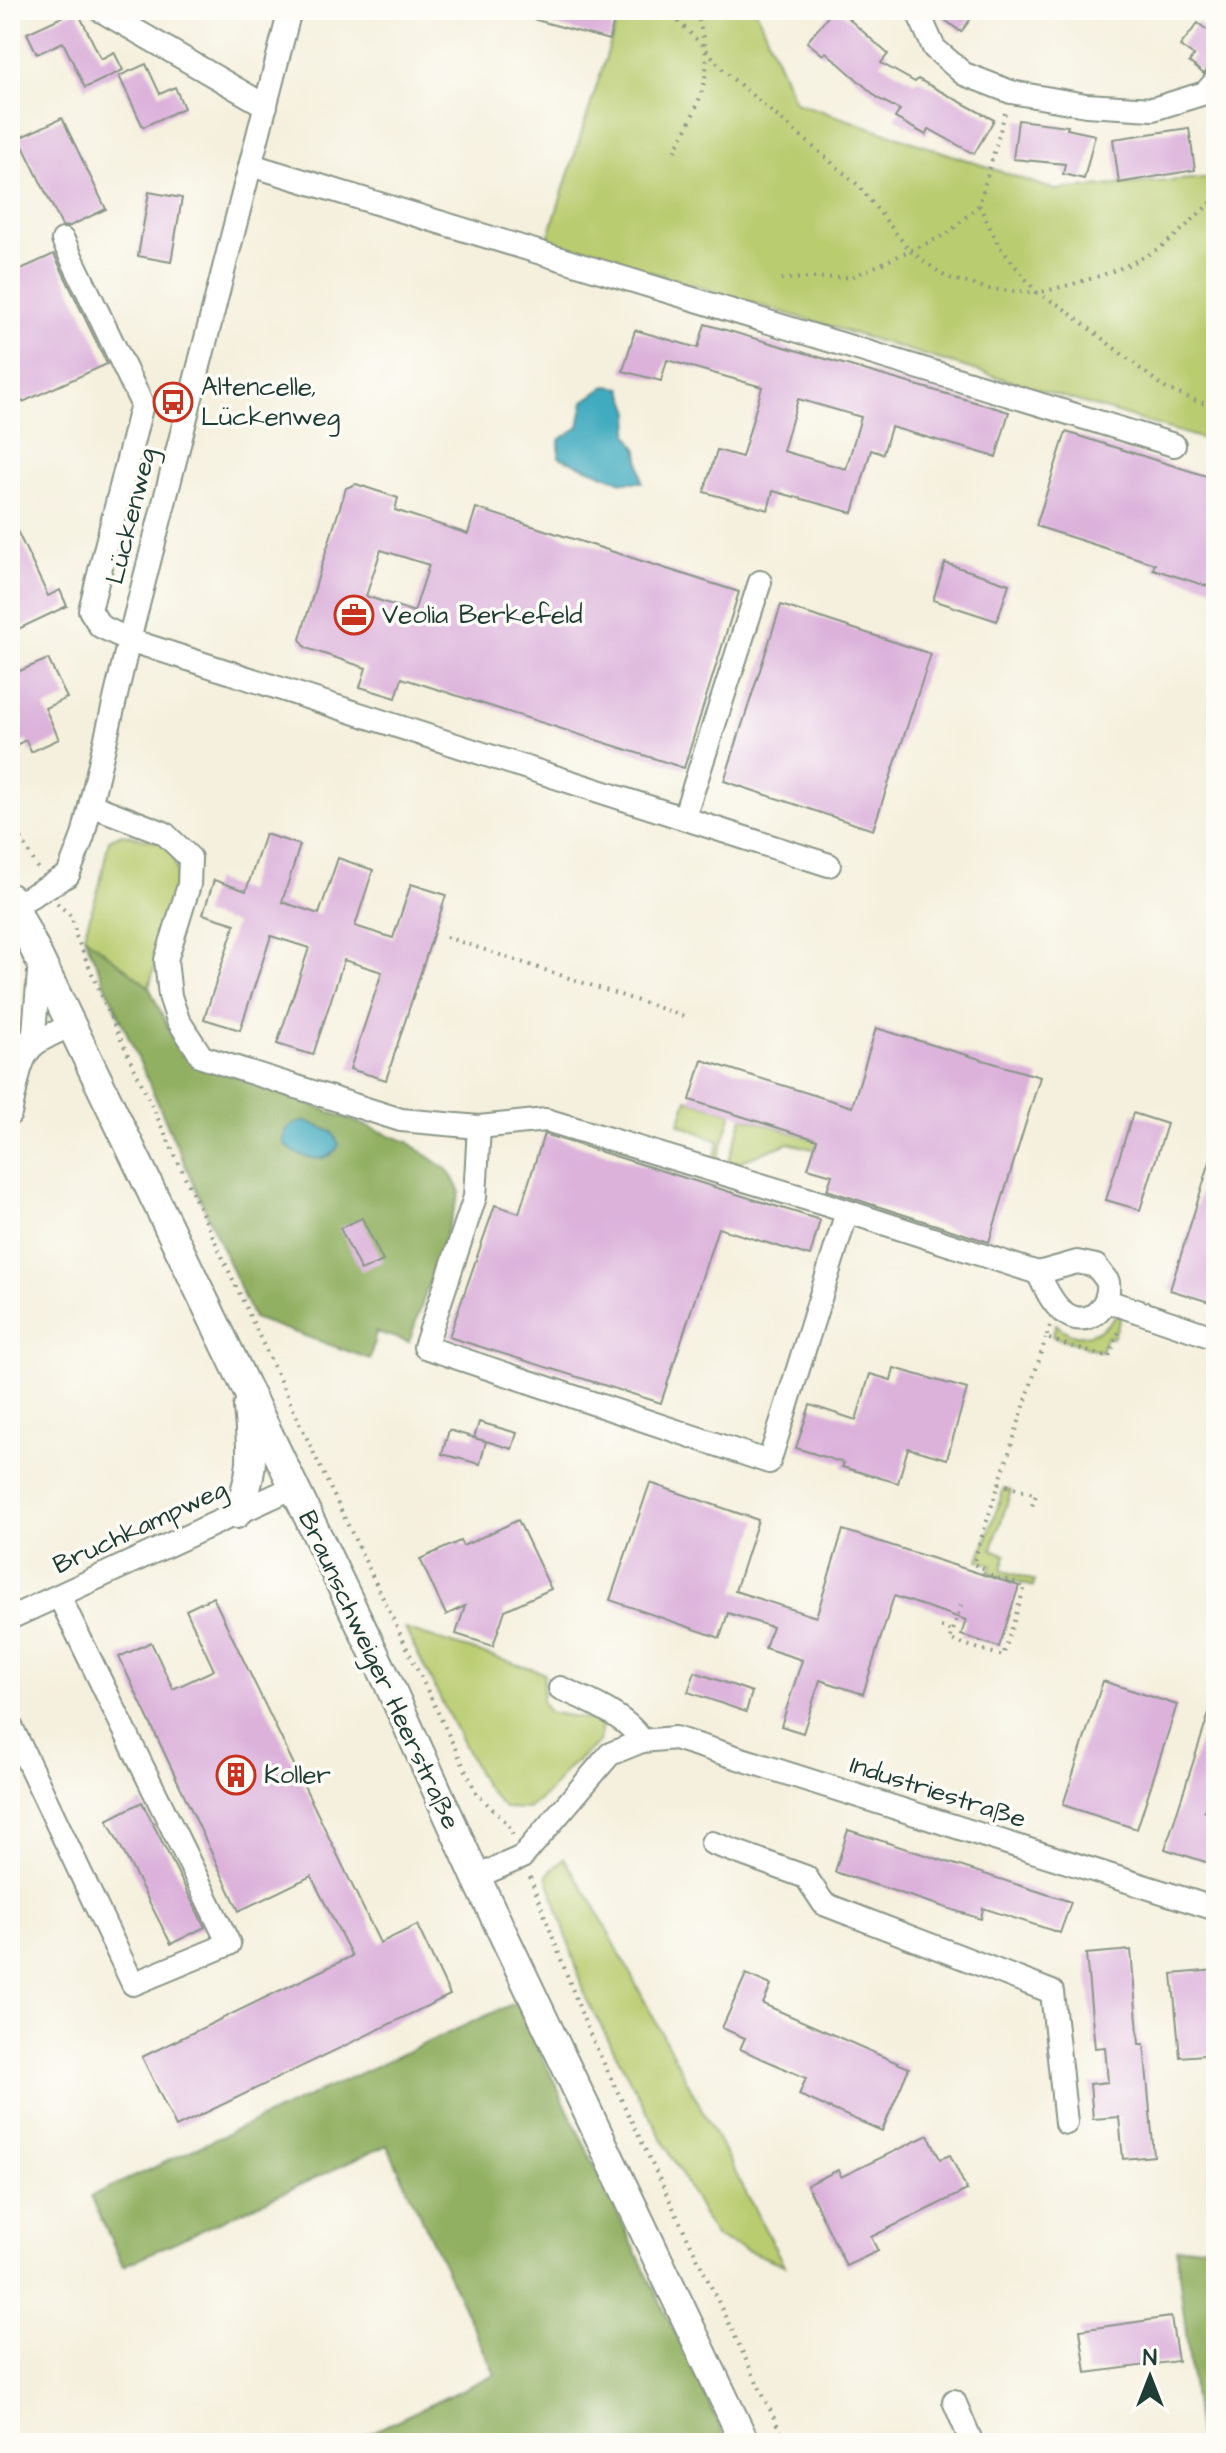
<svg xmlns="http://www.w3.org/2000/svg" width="1226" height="2453" font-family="'Architects Daughter',sans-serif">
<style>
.green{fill:#b9cc6f;stroke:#6c8452;stroke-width:2}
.forest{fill:#92b062;stroke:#58764b;stroke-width:2}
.water{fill:#40aabf;stroke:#30747a;stroke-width:2}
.building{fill:#dcb2db;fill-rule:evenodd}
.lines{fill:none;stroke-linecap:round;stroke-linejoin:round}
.minor-casing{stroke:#8a9688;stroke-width:26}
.major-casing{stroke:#8a9688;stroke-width:32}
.path{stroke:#8a9688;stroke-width:4;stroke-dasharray:2 6;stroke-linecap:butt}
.minor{stroke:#fff;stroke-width:22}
.major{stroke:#fff;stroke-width:28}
.labels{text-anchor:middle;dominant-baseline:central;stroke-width:7;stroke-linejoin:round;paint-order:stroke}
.poi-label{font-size:26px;fill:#1f3d34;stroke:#fdfcf7;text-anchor:start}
.street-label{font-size:26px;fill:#1f3d34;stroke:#fdfcf7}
</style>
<rect width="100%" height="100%" fill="#fdfcf7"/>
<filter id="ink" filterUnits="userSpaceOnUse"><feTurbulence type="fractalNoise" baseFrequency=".0125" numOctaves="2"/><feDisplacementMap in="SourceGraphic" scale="16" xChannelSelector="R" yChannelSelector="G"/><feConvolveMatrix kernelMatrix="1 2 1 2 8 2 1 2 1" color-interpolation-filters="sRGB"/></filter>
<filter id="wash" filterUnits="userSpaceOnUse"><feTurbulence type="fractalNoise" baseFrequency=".006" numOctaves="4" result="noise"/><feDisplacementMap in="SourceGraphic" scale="32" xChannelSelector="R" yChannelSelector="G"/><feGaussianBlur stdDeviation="1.8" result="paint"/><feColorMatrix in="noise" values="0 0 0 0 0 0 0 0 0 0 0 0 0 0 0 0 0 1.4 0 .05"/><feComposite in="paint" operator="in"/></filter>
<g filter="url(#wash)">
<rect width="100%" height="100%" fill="#f5f0dd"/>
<g class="green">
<polygon points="621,10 756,10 795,102 1055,190 1216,177 1216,443 547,241"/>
<polygon points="122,834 164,843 173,855 178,874 149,987 84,936 100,883 109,840"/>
<polygon points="687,1099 732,1113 716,1164 713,1163 719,1141 679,1124"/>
<polygon points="743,1117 840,1147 838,1155 788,1143 737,1163 728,1163"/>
<path d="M1116,1316l5,1 -8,21 -6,-2 -6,15 -49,-15 4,-12c20,20 44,11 60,-8z"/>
<polygon points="1004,1489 1011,1491 992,1549 1006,1555 1002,1570 1035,1581 1033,1587 990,1573 992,1565 979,1560"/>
<polygon points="405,1629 544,1673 542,1701 549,1712 591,1720 602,1725 599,1742 567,1769 549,1792 528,1809 504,1808 484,1785"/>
<polygon points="564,1858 592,1901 784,2265 715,2237 587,2000 547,1875"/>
</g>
<g class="forest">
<polygon points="84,936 149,987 181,1055 408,1142 449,1171 460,1192 409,1342 376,1332 370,1359 253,1318"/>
<polygon points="516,2002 728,2443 349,2443 495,2374 387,2145 123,2266 91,2196"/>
<polygon points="1216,2244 1216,2443 1199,2443 1176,2248"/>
</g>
<g class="water">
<polygon points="606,386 622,388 631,412 628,434 638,450 642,482 622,482 559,457 559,440 579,427 584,401"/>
<path d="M306,1121l26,11 7,12c-10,24 -40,14 -55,0 -1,-16 8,-21 22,-23z"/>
</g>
<g id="blocks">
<g class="building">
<polygon points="77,10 101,59 114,52 123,70 85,88 63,42 37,54 27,33"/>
<polygon points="519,10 578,10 614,21 609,40 518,15"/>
<polygon points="833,10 839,10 888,54 881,63 915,82 918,79 994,120 974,154 929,129 926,135 895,118 900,110 879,99 826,52 823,55 807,42"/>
<polygon points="932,10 977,10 961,32"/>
<polygon points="1198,23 1216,37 1216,58 1204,74 1189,62 1194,56 1180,46"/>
<polygon points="146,64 160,94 175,87 184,108 143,127 119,76"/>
<polygon points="62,118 106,209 68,227 62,226 19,138"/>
<polygon points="1018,120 1068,126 1067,129 1095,135 1084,179 1063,174 1065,164 1013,159"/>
<polygon points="1189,128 1195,170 1119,183 1113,139"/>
<polygon points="149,192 182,198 171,262 138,256"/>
<polygon points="54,254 107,364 23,402 10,397 10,274"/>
<path d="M705,324l304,88 -13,45 -105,-30 -8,27 -12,-4 -18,63 -80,-22 -5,19 -64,-18 13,-42 25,7 20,-70 -95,-27 -6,21 -38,-10 12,-41 63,18zM798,399l63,18 -15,52 -63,-18z"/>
<polygon points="1066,432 1216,479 1216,589 1153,569 1155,564 1036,526"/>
<path d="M356,484l42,14 -3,12 73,24 8,-26 263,84 -55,176 -282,-90 -6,20 -36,-11 6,-19 -60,-20 -6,-9 22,-75 24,-76zM381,550l48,15 -15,47 -48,-16z"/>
<polygon points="10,516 48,596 60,590 67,606 10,633"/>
<polygon points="945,563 1009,584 997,621 933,600"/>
<polygon points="781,605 931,654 873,830 724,781"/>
<polygon points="48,659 67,698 45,708 59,739 31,752 26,740 16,745 10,731 10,675"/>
<polygon points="265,834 300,845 282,902 319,914 338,858 373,870 355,926 393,938 411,884 446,895 386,1080 350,1069 382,972 344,960 313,1055 277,1044 309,948 271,936 240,1030 204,1019 235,924 203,914 214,880 246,891"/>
<polygon points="876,1028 1040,1077 989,1242 827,1190 832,1175 808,1168 817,1140 690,1100 702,1060 852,1107"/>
<polygon points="1133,1113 1167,1124 1140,1210 1106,1200"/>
<polygon points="544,1134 820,1220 810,1256 718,1228 661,1403 449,1337 495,1205 519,1213"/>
<polygon points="1212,1155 1216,1156 1216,1304 1170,1290"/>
<polygon points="362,1218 383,1261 361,1271 340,1228"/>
<polygon points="894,1368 967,1389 947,1459 908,1448 898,1483 842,1467 844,1463 796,1448 810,1405 856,1420 870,1374 891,1380"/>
<polygon points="479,1422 517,1433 512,1449 486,1441 480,1464 442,1454 449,1430 485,1441 474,1438"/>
<polygon points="650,1483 758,1520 735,1591 816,1617 843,1530 1019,1586 999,1647 961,1635 966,1620 894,1596 863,1694 820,1680 803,1733 781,1726 802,1660 765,1648 772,1627 728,1613 720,1638 610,1600"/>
<polygon points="518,1520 551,1589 505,1610 493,1646 456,1634 465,1606 446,1615 420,1559 460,1541 463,1546"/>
<polygon points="213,1597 380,1943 417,1925 450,1995 176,2127 142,2057 352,1956 311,1876 239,1911 119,1657 151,1642 173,1689 214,1670 186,1610"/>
<polygon points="695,1672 752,1692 746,1712 688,1692"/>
<polygon points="1103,1681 1177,1705 1137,1829 1063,1805"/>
<polygon points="1213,1701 1216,1702 1216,1773 1204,1811 1216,1815 1216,1853 1212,1864 1165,1849"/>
<polygon points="142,1802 205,1927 171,1944 107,1820"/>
<polygon points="848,1830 1071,1902 1060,1933 983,1908 981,1919 835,1872"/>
<polygon points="1131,1950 1139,2044 1144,2044 1154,2156 1123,2159 1119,2117 1093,2119 1090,2084 1108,2082 1105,2047 1095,2048 1086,1954"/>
<polygon points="1216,1970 1216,2054 1180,2057 1172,1974"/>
<polygon points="746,1974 771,1985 763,2004 909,2068 882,2131 799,2095 806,2078 740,2049 745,2038 722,2028"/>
<polygon points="928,2135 940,2159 950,2155 967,2190 871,2237 878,2251 846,2266 807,2185 838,2170 841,2177"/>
<polygon points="1171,2317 1178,2361 1086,2373 1080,2330"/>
</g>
</g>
</g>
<g filter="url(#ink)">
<use href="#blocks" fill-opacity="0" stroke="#8a9688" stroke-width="2"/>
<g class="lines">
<g class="minor-casing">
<g id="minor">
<polyline points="100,10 266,106"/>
<polyline points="917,10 934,48 964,74 1011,92 1086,105 1153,109 1205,93 1216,81"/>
<polyline points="251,165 1174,445"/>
<polyline points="63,240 142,404 90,610 100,626 129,640 829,865"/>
<polyline points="91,805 164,833 190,858 189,885 166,960 170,996 178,1020 202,1057 401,1120 479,1127 546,1120 824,1204 1038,1273"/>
<polyline points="684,818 760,582"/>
<polyline points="14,906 68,875 83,836 129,640 290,10"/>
<polyline points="10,1032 23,1058"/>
<polyline points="33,1045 40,960"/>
<path d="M10,1080l8,-3c8,-36 22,-36 53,-52"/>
<polyline points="10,1114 18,1077"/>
<polyline points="479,1127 475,1197 425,1347 769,1462 847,1212"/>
<path d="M1077,1262l19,4 12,16c3,26 -22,49 -46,29 -11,-9 -18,-26 -24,-38z"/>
<polyline points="1107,1301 1216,1338"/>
<polyline points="10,1618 294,1487"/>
<path d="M560,1688c26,11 68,29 82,53"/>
<polyline points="10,1724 133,1984 229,1944 59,1596"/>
<polyline points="712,1843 806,1877 824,1904 1052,1992 1066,2123"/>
<polyline points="476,1877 522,1857 610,1754 642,1741 675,1738 1216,1909"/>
<polyline points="954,2401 972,2443"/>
</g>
</g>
<g class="major-casing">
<g id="major">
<polyline points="10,898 387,1680 476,1877 745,2443"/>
<path d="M236,1514c20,-41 16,-64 12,-107"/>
</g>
</g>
<g class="path">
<polyline points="667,10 705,48 725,72 858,185 910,251 946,277 989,289 1037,293 1062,307 1165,388 1201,403 1216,405"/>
<path d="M675,151c16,-32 37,-67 30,-103 -2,-13 -6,-25 -8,-38"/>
<path d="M979,205l20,41 38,47c42,-10 85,-21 122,-45 21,-13 37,-34 57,-49"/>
<polyline points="781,279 852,277 947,234 979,205 1006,110"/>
<polyline points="10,817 39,871"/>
<polyline points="57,903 72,917 76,936 111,1018 324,1475 477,1794 509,1825 513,1836"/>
<polyline points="446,937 683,1016"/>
<polyline points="1050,1326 1046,1338 1109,1358 1120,1328"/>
<polyline points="999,1483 1036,1495 1032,1506"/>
<polyline points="982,1575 985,1569 973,1564 1046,1338"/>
<polyline points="961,1605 950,1640 1003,1656 1025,1586 983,1573"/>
<polyline points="941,1627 953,1631"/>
<polyline points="530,1877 587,2028 786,2443"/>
</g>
<use href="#minor" class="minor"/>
<use href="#major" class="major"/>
</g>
</g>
<defs>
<g id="bus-ring" transform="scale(2)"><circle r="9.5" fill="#fdfcf7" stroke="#c8321e" stroke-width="1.5"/><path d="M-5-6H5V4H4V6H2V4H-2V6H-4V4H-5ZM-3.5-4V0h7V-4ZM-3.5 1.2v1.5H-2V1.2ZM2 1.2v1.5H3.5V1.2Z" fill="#c8321e"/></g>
<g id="office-ring" transform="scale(2)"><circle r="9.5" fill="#fdfcf7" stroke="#c8321e" stroke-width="1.5"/><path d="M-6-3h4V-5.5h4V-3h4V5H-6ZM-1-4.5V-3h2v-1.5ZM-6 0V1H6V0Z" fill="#c8321e"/></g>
<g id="building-ring" transform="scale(2)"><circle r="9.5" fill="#fdfcf7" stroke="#c8321e" stroke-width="1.5"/><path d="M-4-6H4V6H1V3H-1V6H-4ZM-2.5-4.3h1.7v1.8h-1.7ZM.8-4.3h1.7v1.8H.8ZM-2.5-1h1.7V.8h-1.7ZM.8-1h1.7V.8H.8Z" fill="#c8321e"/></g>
</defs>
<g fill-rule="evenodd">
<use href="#bus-ring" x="173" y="402"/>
<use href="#office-ring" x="354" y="615"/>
<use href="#building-ring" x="236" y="1775"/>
</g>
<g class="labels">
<g class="poi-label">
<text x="201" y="387">Altencelle,<tspan x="201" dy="30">Lückenweg</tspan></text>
<text x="382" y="615">Veolia Berkefeld</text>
<text x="264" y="1775">Koller</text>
</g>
<g class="street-label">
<text transform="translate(131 516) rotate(-76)">Lückenweg</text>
<text transform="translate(140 1527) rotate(-25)">Bruchkampweg</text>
<text transform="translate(379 1670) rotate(65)">Braunschweiger Heerstraße</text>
<text transform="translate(938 1792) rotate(18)">Industriestraße</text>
</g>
</g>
<rect width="1226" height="2453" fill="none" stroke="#fdfcf7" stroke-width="40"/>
<g transform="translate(1150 2377)" stroke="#fdfcf7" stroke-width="6" paint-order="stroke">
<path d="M0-6L14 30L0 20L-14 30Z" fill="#1f3d34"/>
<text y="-12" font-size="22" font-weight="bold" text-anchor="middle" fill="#1f3d34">N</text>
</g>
</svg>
